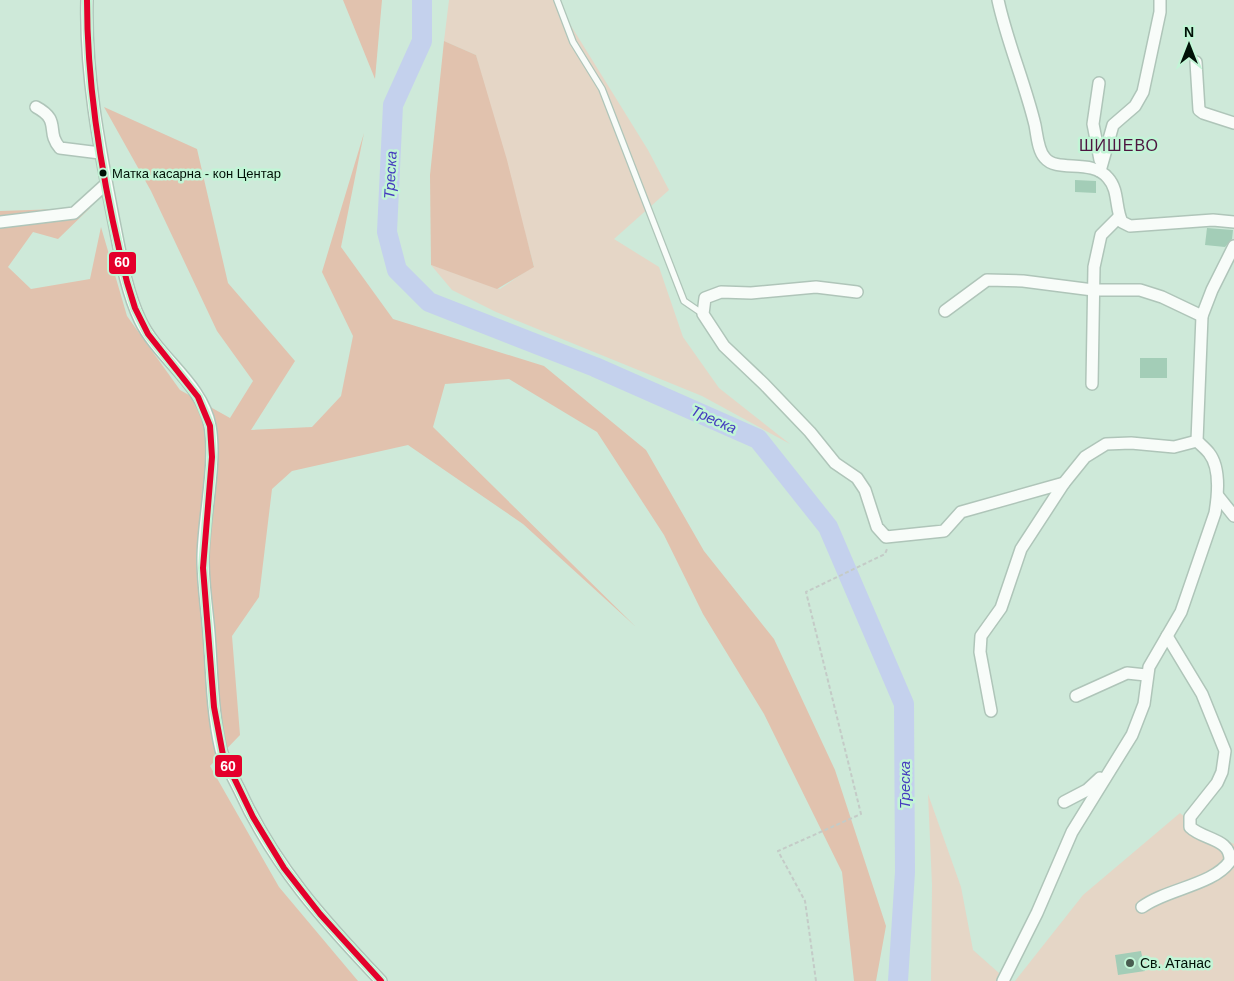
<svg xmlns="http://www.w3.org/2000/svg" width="1234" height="981" font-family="Helvetica,sans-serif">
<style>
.green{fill:#e5d6c6}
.forest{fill:#e1c2ae}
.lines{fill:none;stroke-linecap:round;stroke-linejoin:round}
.river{stroke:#c4d1ed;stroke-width:20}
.building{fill:#a3cdb7}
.service-casing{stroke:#afc5b9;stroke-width:8}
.minor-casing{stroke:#afc5b9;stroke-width:14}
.path{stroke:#c4cbc7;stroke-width:2;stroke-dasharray:4 2.5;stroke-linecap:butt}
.service{stroke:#f8fcf9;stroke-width:5.5}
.minor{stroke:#f8fcf9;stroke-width:11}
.bus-1-casing{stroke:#c2f5d6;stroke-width:10}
.bus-1{stroke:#e4002b;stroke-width:6}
.bus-dot{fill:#011107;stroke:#c2f5d6;stroke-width:2}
.poi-dot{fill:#495d50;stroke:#c2f5d6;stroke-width:2}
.labels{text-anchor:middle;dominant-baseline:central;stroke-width:5;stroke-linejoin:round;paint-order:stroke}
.bus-label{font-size:13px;fill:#011107;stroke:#c2f5d6;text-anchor:start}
.poi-label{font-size:14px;fill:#011107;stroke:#c2f5d6;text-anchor:start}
.water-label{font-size:15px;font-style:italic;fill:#453cbf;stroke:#c2f5d6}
.quarter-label{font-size:16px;letter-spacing:1px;fill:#4d1540;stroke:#c2f5d6}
.line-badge{stroke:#c2f5d6;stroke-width:2}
.badge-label{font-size:14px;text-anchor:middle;font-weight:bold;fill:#fff}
</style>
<rect width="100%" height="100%" fill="#cee9d9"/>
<g class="green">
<polygon points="449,0 555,0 648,150 669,190 614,239 659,267 683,337 719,388 790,444 702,396 496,312 452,290 431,265 500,289 534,266 476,55 444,41"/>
<polygon points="928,794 961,887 973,950 1008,981 931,981 932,885"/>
<polygon points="1180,813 1197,827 1234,844 1234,981 1015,981 1083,895"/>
</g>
<g class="forest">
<polygon points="343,0 382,0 375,79"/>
<polygon points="444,41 476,55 507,160 534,267 497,289 431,265 430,175"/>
<polygon points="104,107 197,149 228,283 295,361 251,430 312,427 341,396 353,336 322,272 364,133 341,247 393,319 544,366 646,450 704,551 774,639 835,770 886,926 876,981 854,981 842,872 764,714 703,614 664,535 597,432 509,379 445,384 433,427 636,627 523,524 408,445 292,471 272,489 259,597 232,636 240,735 210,766 279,887 358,981 0,981 0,211 90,208 58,239 33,232 8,267 31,289 90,279 101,227 127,316 180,390 230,418 253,381 217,331 151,191"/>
</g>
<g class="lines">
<polyline class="river" points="422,0 422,41 393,105 387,232 397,270 429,302 595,367 758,439 828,527 904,704 905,872 898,981"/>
</g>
<g class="building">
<polygon points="1075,180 1096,181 1096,193 1075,192"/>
<polygon points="1207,228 1233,230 1232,239 1225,247 1205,245"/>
<rect x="1140" y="358" width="27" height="20"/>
<polygon points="1141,951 1145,971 1118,975 1115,955"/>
</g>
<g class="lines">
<g class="service-casing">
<polyline id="service" points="557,0 573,42 602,89 684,301 703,314"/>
</g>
<g class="minor-casing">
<g id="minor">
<path d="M87,0c-2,73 12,145 26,217 7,34 12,71 27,103 18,38 62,63 70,106 7,38 -7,93 -7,133 0,25 4,50 6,74 3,39 3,79 12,117 4,13 12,27 18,39 35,77 84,131 142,192"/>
<path d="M998,0c9,42 27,83 37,125 2,10 3,26 10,33 12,15 47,0 63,20 11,12 7,30 14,44l8,4 83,-6 21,2"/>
<polyline points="1196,62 1199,110 1203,113 1234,123"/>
<polyline points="1099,83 1093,124 1100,160"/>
<path d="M36,107c26,14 9,24 24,41l40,5"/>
<polyline points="1100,171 1113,125 1135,106 1143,92 1160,12 1160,0"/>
<polyline points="0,222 74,213 106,184"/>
<polyline points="857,292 816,287 751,293 721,292 705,298 703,314 724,346 764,384 810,432 835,463 857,478 865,490 877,527 886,537 944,531 961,512 1064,483 1085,457 1106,444 1131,443 1174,447 1197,441"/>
<polyline points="945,311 987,280 1023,281 1093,290 1140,290 1162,297 1202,316"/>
<polyline points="1092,384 1094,267 1101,235 1119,217"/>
<polyline points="1218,496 1234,516"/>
<polyline points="1076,696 1127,673 1146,675"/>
<polyline points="991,711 980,652 981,636 1001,608 1021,549 1064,483"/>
<polyline points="1064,802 1087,790 1100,778"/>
<path d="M1142,907c24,-18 72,-22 88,-46 1,-23 -27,-21 -40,-34v-10l27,-34 5,-11 3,-21 -23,-57 -35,-58"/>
<path d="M1003,981l34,-68 35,-81 60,-97 12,-31 5,-37 32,-55 34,-99c3,-18 6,-45 -6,-60 -3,-4 -8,-8 -12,-12l5,-125 10,-26 22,-44"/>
</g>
</g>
<polyline class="path" points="816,981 805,901 778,851 861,814 806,592 885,554 887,549"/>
<use href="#service" class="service"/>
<use href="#minor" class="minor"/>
<g class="bus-1-casing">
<path id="bus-1" d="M87,0c0,95 17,191 40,282l8,26 13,26 50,63 12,29 2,31 -9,111 11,139 9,48 30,62 31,51 36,46 61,67"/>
</g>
<use href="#bus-1" class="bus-1"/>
</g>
<circle class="bus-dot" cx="103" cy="173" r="4.5"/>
<circle class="poi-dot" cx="1130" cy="963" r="5"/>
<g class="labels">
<g class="bus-label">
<text x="112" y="173">Матка касарна - кон Центар</text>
</g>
<g class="poi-label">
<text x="1140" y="963">Св. Атанас</text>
</g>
<g class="water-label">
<text transform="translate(390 175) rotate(-87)">Треска</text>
<text transform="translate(714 419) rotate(24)">Треска</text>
<text transform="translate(904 785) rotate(-90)">Треска</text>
</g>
<g class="quarter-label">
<text x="1119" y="145">ШИШЕВО</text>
</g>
</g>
<g class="line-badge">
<rect x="108" y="251" width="29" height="24" rx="5" fill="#e4002b"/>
<rect x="214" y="754" width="29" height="24" rx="5" fill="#e4002b"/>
</g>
<g class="badge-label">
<text x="122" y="267">60</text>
<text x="228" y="771">60</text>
</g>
<g transform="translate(1189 45)" stroke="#c2f5d6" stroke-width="4" paint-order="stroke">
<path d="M0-4L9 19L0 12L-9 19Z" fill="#011107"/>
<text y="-8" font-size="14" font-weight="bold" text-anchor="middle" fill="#011107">N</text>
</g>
</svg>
